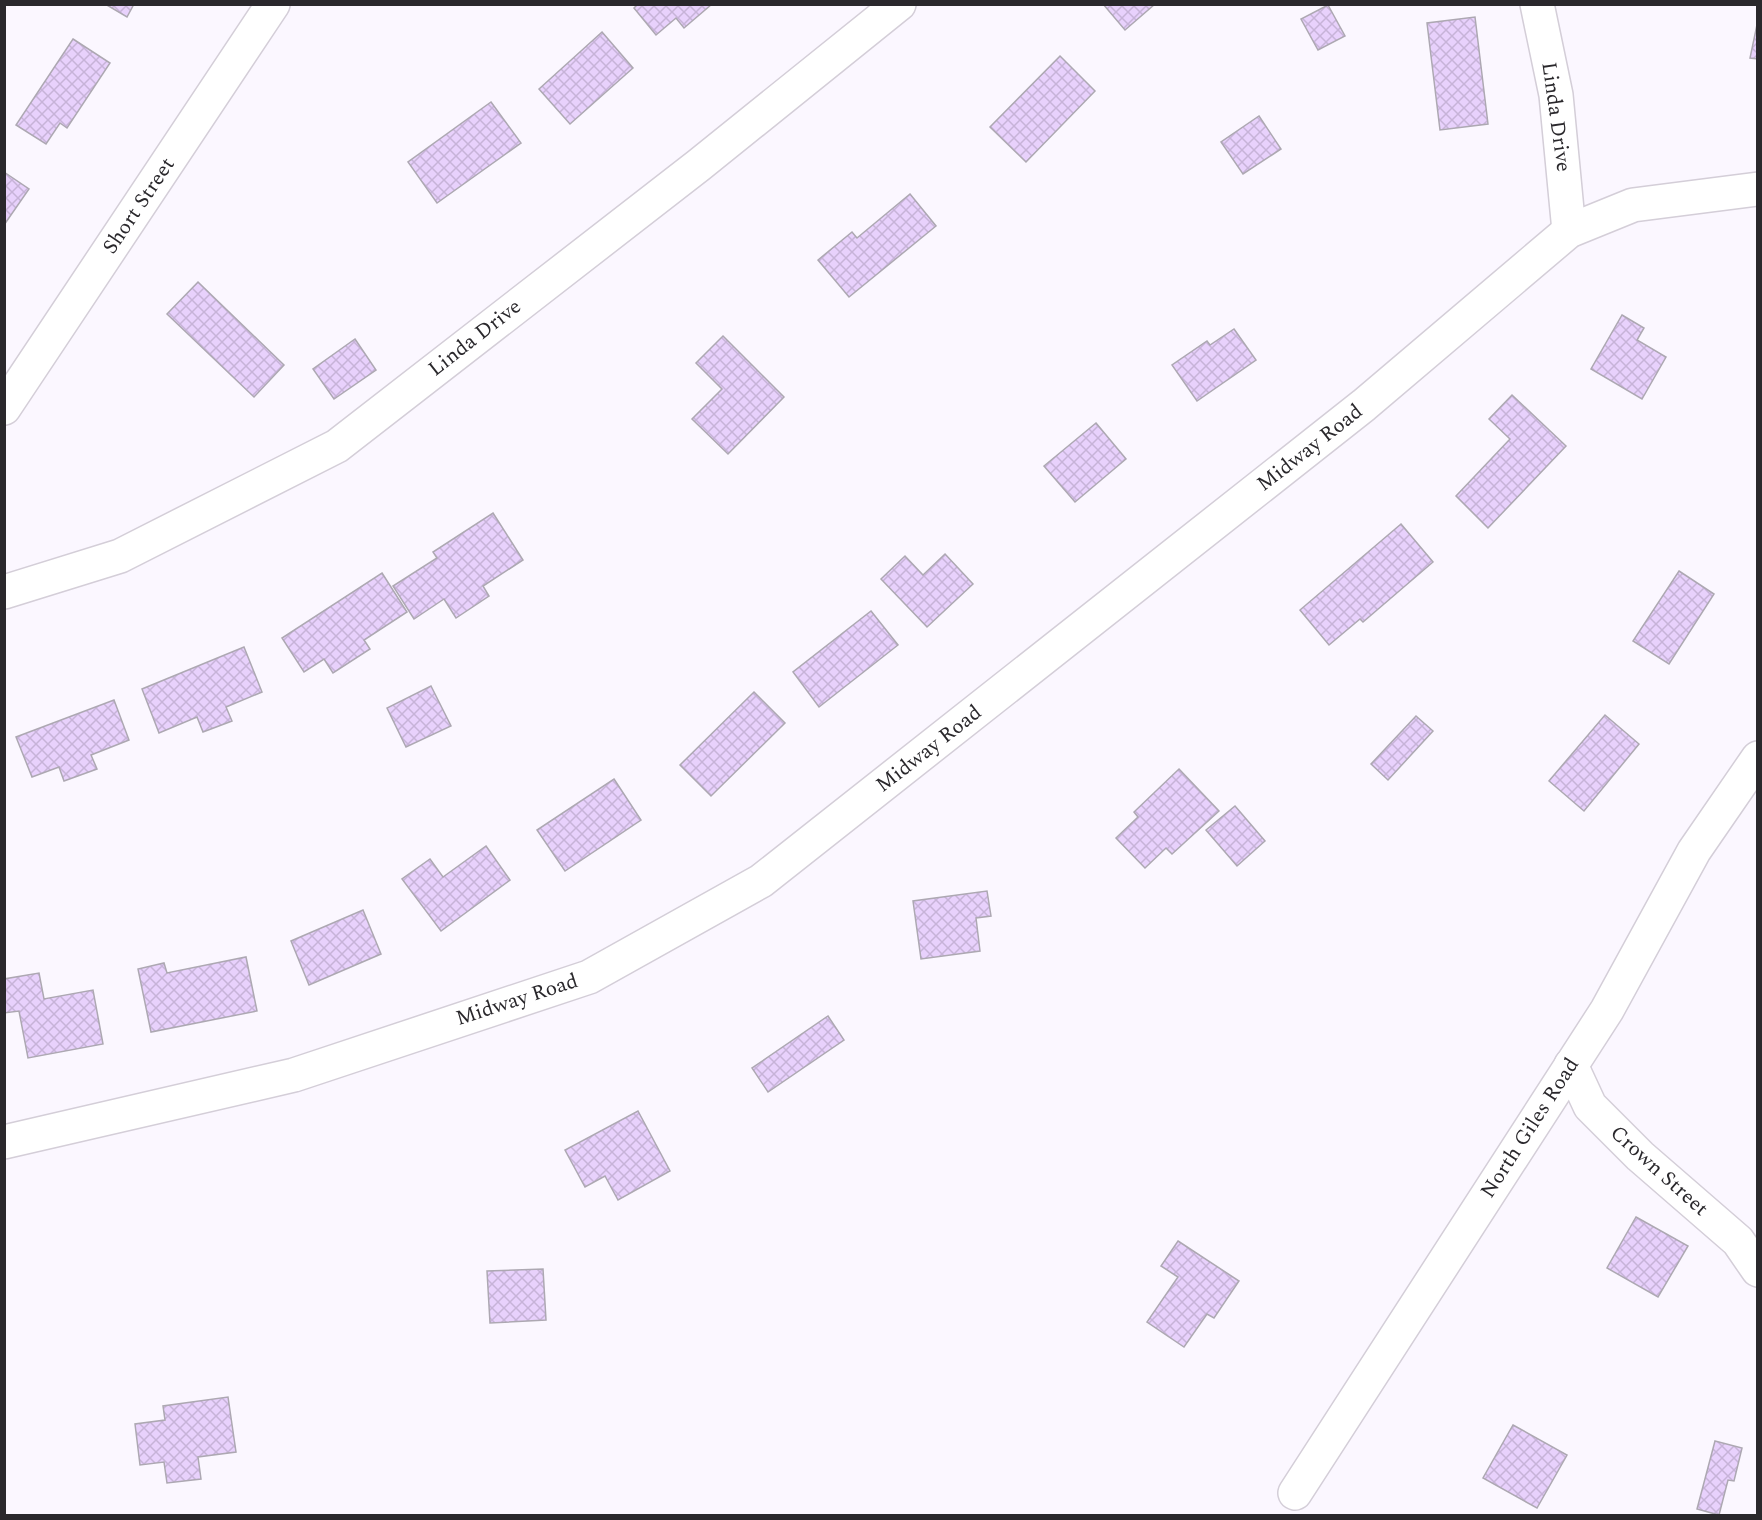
<svg xmlns="http://www.w3.org/2000/svg" width="1762" height="1520" font-family="Spectral,serif">
<style>
.building{fill:url(#building-cross-hatch);stroke:#ada8b2;stroke-width:1.5}
.lines{fill:none;stroke-linecap:round;stroke-linejoin:round}
.minor-casing{stroke:#d4ced8;stroke-width:36}
.minor{stroke:#fff;stroke-width:33}
.labels{text-anchor:middle;dominant-baseline:central;stroke-width:5;stroke-linejoin:round;paint-order:stroke}
.street-label{font-size:21px;fill:#2a282c;stroke:#fff}
</style>
<defs>
<pattern id="building-cross-hatch" width="8" height="8" patternUnits="userSpaceOnUse" patternTransform="scale(1.5)"><rect width="8" height="8" fill="#e8d1fc"/><path d="M0 0l8 8M0 8l8-8" fill="none" stroke="#c7b3d8"/></pattern>
</defs>
<rect width="100%" height="100%" fill="#fbf7ff"/>
<g class="building">
<polygon points="105,4 134,4 127,17"/>
<polygon points="638,4 712,4 684,28 676,18 656,35 634,8"/>
<polygon points="1103,4 1155,4 1125,30"/>
<polygon points="1328,5 1345,36 1318,50 1301,19"/>
<polygon points="1475,17 1488,124 1440,130 1427,23"/>
<polygon points="1758,20 1758,59 1750,58"/>
<polygon points="602,32 633,68 570,124 539,89"/>
<polygon points="73,39 110,63 67,128 60,123 46,144 16,125"/>
<polygon points="1060,56 1095,91 1026,162 990,127"/>
<polygon points="491,102 521,143 437,203 408,162"/>
<polygon points="1259,116 1281,149 1243,174 1221,142"/>
<polygon points="4,172 29,189 4,225"/>
<polygon points="910,194 936,226 849,297 818,260 852,232 857,238"/>
<polygon points="198,282 284,365 254,397 167,314"/>
<polygon points="1622,315 1644,328 1637,340 1666,357 1642,399 1591,369"/>
<polygon points="1234,329 1256,360 1197,401 1172,365 1207,341 1210,345"/>
<polygon points="723,336 784,397 728,454 692,419 722,389 696,363"/>
<polygon points="355,339 376,370 334,399 313,369"/>
<polygon points="1512,395 1566,446 1488,528 1456,496 1510,439 1489,419"/>
<polygon points="1096,423 1126,459 1075,502 1044,466"/>
<polygon points="493,513 523,560 483,586 489,596 456,618 444,599 414,619 393,586 437,558 433,552"/>
<polygon points="1401,524 1433,562 1363,622 1360,619 1329,645 1300,610"/>
<polygon points="945,554 973,584 927,627 881,579 905,556 923,575"/>
<polygon points="1679,571 1714,594 1669,664 1633,641"/>
<polygon points="382,573 407,612 364,640 370,649 333,673 324,659 304,672 282,638"/>
<polygon points="871,611 898,645 819,707 793,672"/>
<polygon points="244,647 262,692 226,707 232,721 203,732 197,717 159,733 142,689"/>
<polygon points="431,686 451,726 406,747 387,708"/>
<polygon points="754,692 785,723 711,796 680,765"/>
<polygon points="114,700 129,740 91,755 97,769 64,781 59,767 32,777 16,737"/>
<polygon points="1605,715 1639,744 1584,811 1549,781"/>
<polygon points="1416,716 1433,731 1388,780 1371,764"/>
<polygon points="1179,769 1219,811 1172,854 1166,848 1145,868 1116,838 1138,817 1134,812"/>
<polygon points="614,779 641,820 565,871 537,830"/>
<polygon points="1235,806 1265,841 1237,866 1206,830"/>
<polygon points="486,846 510,880 441,931 402,879 430,859 443,877"/>
<polygon points="987,891 991,916 976,918 980,951 921,959 913,901"/>
<polygon points="363,910 381,954 309,985 291,941"/>
<polygon points="246,957 257,1011 151,1032 138,969 164,963 167,973"/>
<polygon points="39,973 44,999 93,990 103,1044 28,1058 19,1011 4,1013 4,979"/>
<polygon points="828,1016 844,1040 768,1092 752,1068"/>
<polygon points="638,1111 670,1171 618,1200 605,1176 585,1187 565,1150"/>
<polygon points="1636,1217 1688,1246 1658,1297 1607,1268"/>
<polygon points="1178,1241 1239,1281 1214,1318 1207,1314 1184,1347 1147,1322 1178,1277 1161,1266"/>
<polygon points="543,1269 546,1320 490,1323 487,1271"/>
<polygon points="228,1397 236,1452 198,1457 201,1479 167,1483 164,1462 140,1465 135,1424 165,1420 163,1406"/>
<polygon points="1513,1425 1567,1455 1537,1508 1483,1478"/>
<polygon points="1715,1441 1742,1448 1734,1481 1728,1480 1719,1515 1697,1509"/>
</g>
<g class="lines">
<g class="minor-casing">
<g id="minor">
<polyline points="1537,4 1556,95 1569,231"/>
<polyline points="4,408 273,4"/>
<polyline points="4,592 120,556 337,446 699,165 899,4"/>
<polyline points="1571,1065 1590,1106 1640,1156 1738,1241 1758,1270"/>
<polyline points="4,1142 294,1075 589,977 761,881 1364,405 1569,231 1633,205 1758,189"/>
<polyline points="1295,1493 1607,1010 1694,851 1758,758"/>
</g>
</g>
<use href="#minor" class="minor"/>
</g>
<g class="labels">
<g class="street-label">
<text transform="translate(1556 117) rotate(82)">Linda Drive</text>
<text transform="translate(139 206) rotate(-56)">Short Street</text>
<text transform="translate(475 338) rotate(-38)">Linda Drive</text>
<text transform="translate(1310 448) rotate(-38)">Midway Road</text>
<text transform="translate(929 749) rotate(-38)">Midway Road</text>
<text transform="translate(517 1000) rotate(-18)">Midway Road</text>
<text transform="translate(1530 1128) rotate(-57)">North Giles Road</text>
<text transform="translate(1659 1171) rotate(42)">Crown Street</text>
</g>
</g>
<rect width="1762" height="1520" fill="none" stroke="#2a282c" stroke-width="12"/>
</svg>
